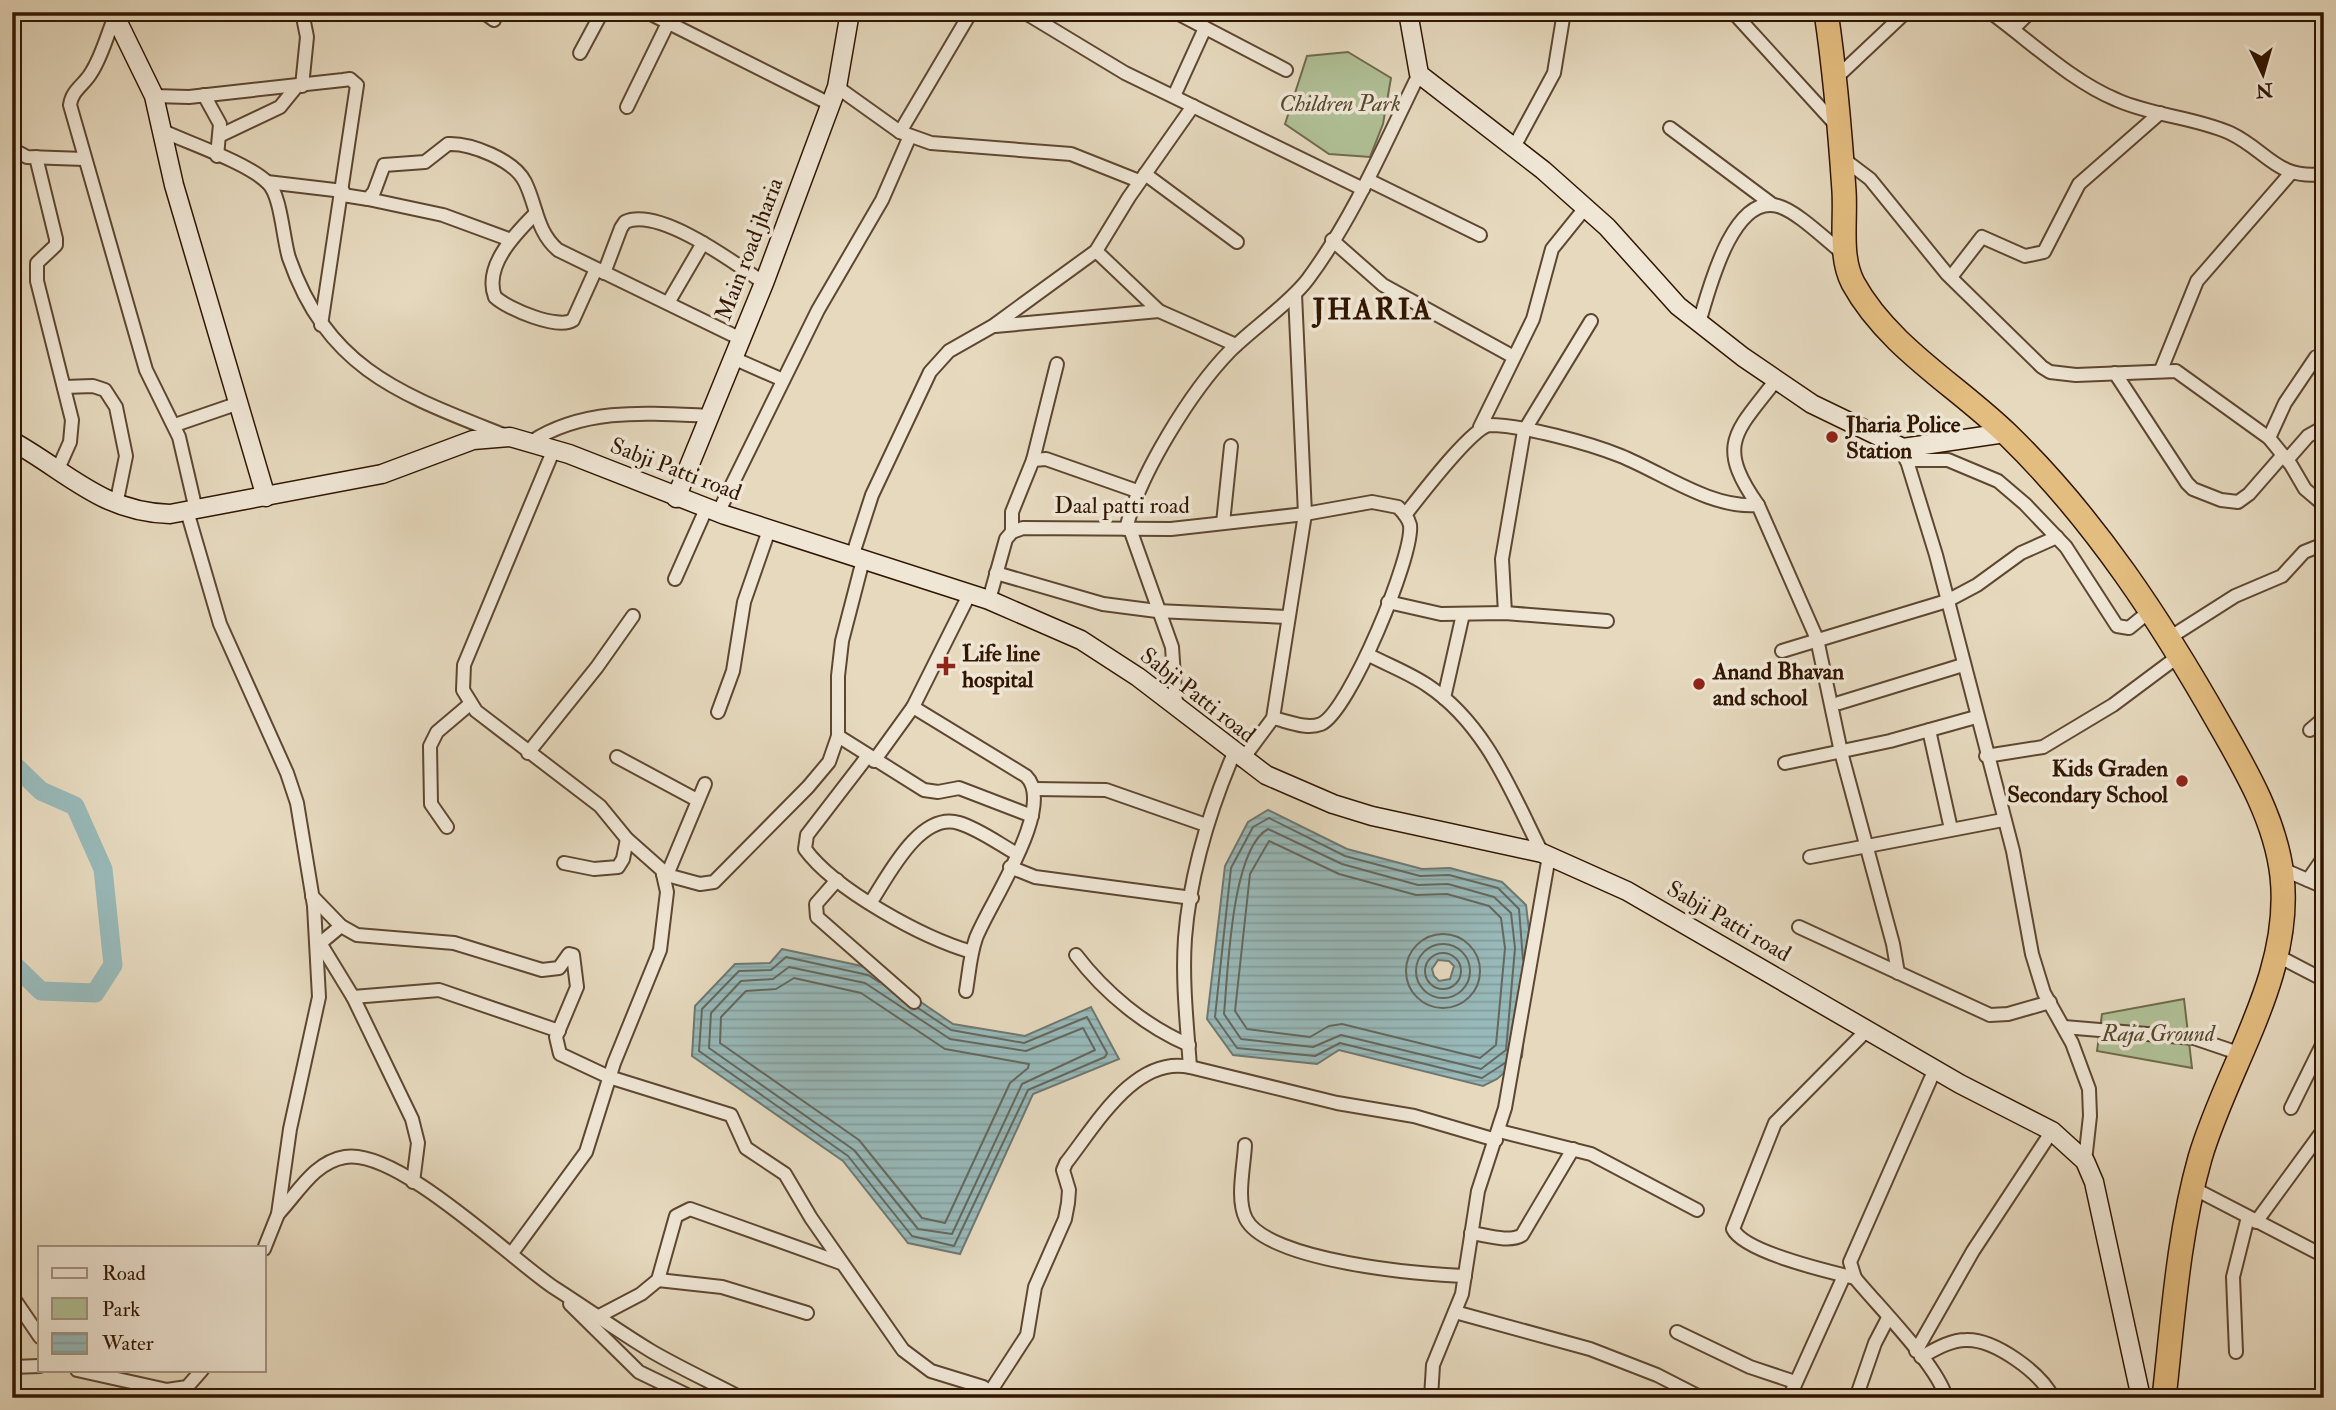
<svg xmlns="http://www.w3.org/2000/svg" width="2336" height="1410" font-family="'IM FELL Double Pica',serif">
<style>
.green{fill:#b0c096;stroke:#706b4c;stroke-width:2}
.water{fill:url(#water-rules);stroke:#6f7870;stroke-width:2;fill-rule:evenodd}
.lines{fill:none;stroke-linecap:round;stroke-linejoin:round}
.shore{stroke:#64685e;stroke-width:2}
.river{stroke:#98b9b9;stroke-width:19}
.street-casing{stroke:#5e4731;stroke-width:16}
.secondary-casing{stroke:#311602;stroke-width:21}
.highway-casing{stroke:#311602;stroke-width:26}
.street{stroke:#efe6d5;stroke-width:12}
.secondary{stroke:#efe6d5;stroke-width:18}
.highway{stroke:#e3bc7f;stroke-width:23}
.poi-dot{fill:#8f2418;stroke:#efe6d5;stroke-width:2.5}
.labels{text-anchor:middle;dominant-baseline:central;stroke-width:7;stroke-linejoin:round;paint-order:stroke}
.park-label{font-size:23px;font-style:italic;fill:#57492e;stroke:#efe6d5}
.street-label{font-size:23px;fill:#311602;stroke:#efe6d5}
.poi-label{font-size:23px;font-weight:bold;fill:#311602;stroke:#efe6d5;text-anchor:start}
.district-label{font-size:30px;font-weight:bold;letter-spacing:2px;fill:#311602;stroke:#efe6d5}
</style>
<defs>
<pattern id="water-rules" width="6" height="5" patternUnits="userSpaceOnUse" patternTransform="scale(1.75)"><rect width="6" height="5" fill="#98b9b9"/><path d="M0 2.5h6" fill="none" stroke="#839e9d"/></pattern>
</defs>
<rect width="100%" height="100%" fill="#e6d9be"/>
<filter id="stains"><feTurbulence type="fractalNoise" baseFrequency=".00286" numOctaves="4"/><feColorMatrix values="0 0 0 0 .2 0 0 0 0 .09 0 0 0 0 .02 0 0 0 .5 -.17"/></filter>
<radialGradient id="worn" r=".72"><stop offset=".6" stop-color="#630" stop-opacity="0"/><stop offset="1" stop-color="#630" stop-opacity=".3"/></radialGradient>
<g class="green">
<polygon points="1348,52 1391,78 1383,124 1370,157 1329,154 1285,124 1307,56"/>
<polygon points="2184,999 2192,1068 2097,1051 2102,1014"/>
</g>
<g class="water">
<path d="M1268,810l79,39 75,20 28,-1 52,14 24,23 5,42 -9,110 -25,22 -14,7 -144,-36 -22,14 -84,-9 -26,-36 18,-153 23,-44zM1438,960l11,1 5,5 -4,13 -11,2 -5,-5 -2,-7z"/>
<polygon points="782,949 871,968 953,1024 1025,1036 1091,1007 1119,1059 1033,1094 960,1254 908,1243 843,1161 692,1056 695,1006 735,964 770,963"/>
</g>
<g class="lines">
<g class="shore">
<path d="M1268,829l74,35 76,21 30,-1 46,13 17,16 4,35 -9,102 -25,19 -140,-34 -28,12 -72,-8 -17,-25c4,-41 7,-165 44,-185z"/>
<polygon points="1269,841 1339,874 1416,895 1447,894 1489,906 1501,918 1505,948 1496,1045 1480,1058 1342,1024 1329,1026 1310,1037 1247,1029 1235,1011 1250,874"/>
<circle cx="1443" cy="971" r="37"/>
<circle cx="1443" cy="971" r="27"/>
<circle cx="1443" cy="971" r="18"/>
<polygon points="789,967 865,983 950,1039 1026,1051 1083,1028 1095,1050 1022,1084 952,1234 918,1229 854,1150 709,1048 711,1013 741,981 773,979"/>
<polygon points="794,978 861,993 945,1049 1029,1064 1028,1068 1010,1083 945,1223 922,1218 859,1140 720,1043 721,1017 746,991 776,989"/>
<polyline points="879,982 868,975 786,957 771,970 739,971 702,1009 699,1051 848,1156 912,1236 954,1246 1028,1090 1105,1057 1107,1053 1087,1017 1024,1043 951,1030 918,1008"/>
<polyline points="1505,1063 1482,1078 1340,1043 1315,1056 1237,1048 1215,1017 1231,868 1253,827 1269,818 1345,856 1420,876 1449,875 1498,888 1519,909 1523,960"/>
</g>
<polyline class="river" points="12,763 41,791 75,806 103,869 113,965 95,993 41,991 12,963"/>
<g class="street-casing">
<g id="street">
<polyline points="302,12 307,37 302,86"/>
<polyline points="483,12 494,20"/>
<polyline points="647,12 830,104"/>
<polyline points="1024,12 1125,73 1363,189"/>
<polyline points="1175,12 1286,70"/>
<polyline points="1733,12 1837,126"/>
<path d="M1990,12c40,29 81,69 127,88 36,16 77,17 113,33 38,18 46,47 94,41"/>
<path d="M115,16c-8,19 -13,40 -24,57 -7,12 -19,17 -21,32l76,265 33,67 17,73"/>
<polyline points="2013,29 2030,12"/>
<polyline points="580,53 602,12"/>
<polyline points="1836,78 1906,12"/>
<polyline points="837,87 900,132 931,143 1071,154 1139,181"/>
<polyline points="204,95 220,124 217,156"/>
<polyline points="154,96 189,97 343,80 350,79 357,85 321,325"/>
<polyline points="1174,96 1205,28"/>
<polyline points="627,107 668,23"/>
<polyline points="1670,128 1773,205"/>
<path d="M163,131c28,13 85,32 105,52 13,12 15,56 21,75 40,114 115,137 217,178"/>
<polyline points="900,132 971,12"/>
<polyline points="221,135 280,107 297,86"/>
<polyline points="1514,147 1554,73 1564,12"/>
<polyline points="12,149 27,157 84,159"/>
<polyline points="36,157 56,239 56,245 37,263 37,281 72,420 70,442 58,469"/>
<polyline points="1841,157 1870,179 1947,274 2042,367 2050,372 2076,375 2176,371 2269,438 2291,465 2305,489 2324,505"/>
<polyline points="1145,174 1237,242"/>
<polyline points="1368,180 1480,235"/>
<polyline points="267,182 343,191"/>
<path d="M343,195l25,4 6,-7 10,-27 41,-3 23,-18c23,-1 66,16 77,38 12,24 11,49 33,68l183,89"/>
<polyline points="368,199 443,215 511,240"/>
<path d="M536,213c-20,20 -53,53 -41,84 13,12 63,33 78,23l23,-51"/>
<polyline points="1332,240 1383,285 1512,356"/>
<polyline points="1096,251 1159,311 1236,345"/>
<path d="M604,273l17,-45 4,-6c34,-16 111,42 139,61"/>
<polyline points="1951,277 1982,237 2025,256 2044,252 2079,184 2160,113"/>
<polyline points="668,303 703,243"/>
<path d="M1699,323c9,-30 33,-130 79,-117 19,5 49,35 66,48"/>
<polyline points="995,326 1159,311"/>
<polyline points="733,358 783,380"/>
<polyline points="2161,370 2197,281 2290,174"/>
<polyline points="2115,373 2187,483 2193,489 2221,500 2238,502 2249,494 2283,455"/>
<polyline points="64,387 93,386 105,390 116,407 126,456 116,505"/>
<polyline points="175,425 239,403"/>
<polyline points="1480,427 1533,319 1552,249 1585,208"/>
<polyline points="2269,438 2285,403 2316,357"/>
<path d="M531,442c54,-35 117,-29 179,-26"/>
<polyline points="1903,448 1936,555 2013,851 2032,954 2044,993 2072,1043 2089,1089 2090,1116 2085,1161"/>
<polyline points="1033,460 1057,364"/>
<polyline points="1906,460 1948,460 1998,481 2025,504 2066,547 2117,626 2129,628 2151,610"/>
<polyline points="2287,460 2308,436 2324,427"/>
<path d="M1758,505c-43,-61 -22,-73 18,-125"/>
<polyline points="187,511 220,624 287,773 297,803 314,906 319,997 290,1129 278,1214 264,1249"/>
<polyline points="718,513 818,310 882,200 910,136"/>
<path d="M1405,515c15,-19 65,-85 84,-90 33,0 100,18 132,31 42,17 90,53 137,49l59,134 24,113 52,192 5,29"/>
<polyline points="1223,523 1231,446"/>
<path d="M1126,529c13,-54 65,-138 104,-178 22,-22 60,-48 78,-72 46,-62 77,-136 111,-205"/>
<polyline points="1130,529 1172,647 1176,704"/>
<polyline points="1012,532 1012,512 1033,460 1046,459 1137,491"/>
<polyline points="852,557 872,495 930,372 949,351 993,326 1096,251 1129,197 1193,106"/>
<polyline points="996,573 1103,604 1157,611 1288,617"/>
<polyline points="675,579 706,509"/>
<path d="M989,600l17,-61 6,-7 11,-4 148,1 134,-15 67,-12 26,5c5,5 10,10 12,18 4,30 -61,187 -89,199 -14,6 -34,-3 -48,-6"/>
<polyline points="1388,602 1441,614 1505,613 1607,621"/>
<polyline points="1505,613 1502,559 1524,431 1591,321"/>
<polyline points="2169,638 2235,596 2282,576 2304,552 2324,544"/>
<polyline points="1782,651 1947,601 1977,585 2021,553 2057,537"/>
<path d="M1369,655c19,10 40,18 58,30 59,39 84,106 115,168"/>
<polyline points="1444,698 1463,614"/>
<polyline points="1839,703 1963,665"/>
<path d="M913,707l113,69c31,30 -37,128 -50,162 -6,17 -7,35 -10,53"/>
<polyline points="718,712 733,671 744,602 769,530"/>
<polyline points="1929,730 1951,829"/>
<polyline points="2310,730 2324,718"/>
<polyline points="838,736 924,790 938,792 959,788 1032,816"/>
<polyline points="528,753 597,667 633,616"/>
<polyline points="1986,756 2043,747 2113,705 2180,655"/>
<polyline points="617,757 697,800"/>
<path d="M867,757l-60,78 -2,14c30,41 118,89 167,103"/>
<polyline points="1242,760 1273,718 1305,514 1295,294"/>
<polyline points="874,761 913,707 970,593"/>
<polyline points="1785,763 1890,741 1976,717"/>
<polyline points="1034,789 1106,790 1206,825"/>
<polyline points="447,827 431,804 430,746 437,732 470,704"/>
<polyline points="1810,857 2003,820"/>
<polyline points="564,863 594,869 618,867 623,859 627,839"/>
<polyline points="1010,867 1035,877 1192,898"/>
<polyline points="2280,868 2324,887"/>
<polyline points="663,874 700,884 714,882 808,787 829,762 838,736 838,676 842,641 863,560"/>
<polyline points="667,875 705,784"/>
<polyline points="837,880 816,904 817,917 914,1002"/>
<polyline points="2308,880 2324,857"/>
<polyline points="312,896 341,926 357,935 454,943 542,970 559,968 569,954 573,955 577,987 556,1037 560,1054 609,1077 731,1115 746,1148 785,1174 811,1218 903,1350 931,1371 983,1387 997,1398"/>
<path d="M871,902c17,-26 49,-91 88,-79 20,6 40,21 58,31"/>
<polyline points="1799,927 1990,1015 2008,1014 2050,1002"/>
<polyline points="320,943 353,997 412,1119 418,1143 413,1182"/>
<polyline points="317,946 341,926"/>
<path d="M1076,955c29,38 69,71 113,90"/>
<polyline points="2276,955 2324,980"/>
<polyline points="353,997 439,990 559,1031"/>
<polyline points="2064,1027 2194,1038 2241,1054"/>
<path d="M1190,1067c-3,-43 -8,-86 -5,-129 5,-64 24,-126 49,-185"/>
<path d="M1935,1069l-85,193 5,16c22,27 84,89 91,120"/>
<polyline points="2291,1108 2324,1041"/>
<polyline points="1499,1131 1591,1154 1697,1210"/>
<path d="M1245,1145c-1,22 -9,54 1,74 22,42 175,56 219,57"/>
<polyline points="2193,1188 2324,1256"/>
<path d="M278,1214c20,-21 36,-52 67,-57 52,-9 164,100 208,130 33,21 65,44 98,64 29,17 60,31 90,47"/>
<polyline points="2256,1222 2324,1129"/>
<path d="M1471,1233c15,2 38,10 51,2l51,-86"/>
<polyline points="512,1253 586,1152 614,1063 660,950 667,892 662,870 627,839 600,806 476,711 463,690 464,665 554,449"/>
<path d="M1855,1278c-25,-6 -111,-26 -122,-49l42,-106 92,-93"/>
<polyline points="658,1280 722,1287 807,1313"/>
<polyline points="12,1296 40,1337"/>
<polyline points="570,1304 639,1372 693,1398"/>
<polyline points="1455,1312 1590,1349 1657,1375 1702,1398"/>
<polyline points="599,1316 641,1294 658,1280 676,1216 690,1209 841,1263"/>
<polyline points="1677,1332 1750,1367 1795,1382"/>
<polyline points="1916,1351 1973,1251 2052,1131"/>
<polyline points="2236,1352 2233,1277 2248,1217"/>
<path d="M1921,1357c13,-7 29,-17 45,-17 29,-1 75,33 87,58"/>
<polyline points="12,1367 40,1366"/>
<polyline points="77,1370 167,1390 187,1387 202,1370"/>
<path d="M990,1392l37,-57 8,-48 30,-68 3,-16 1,-13 -6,-20 3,-7c30,-38 69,-108 124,-96l147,36 77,13 82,24"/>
<polyline points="1431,1398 1433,1365 1462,1294 1478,1191 1505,1108 1549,856"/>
<polyline points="1789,1398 1844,1276"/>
<polyline points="1856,1398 1875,1343 1888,1318"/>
</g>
</g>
<g class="secondary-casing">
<g id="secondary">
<polyline points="113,12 154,96 174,185 266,497"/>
<polyline points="1408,12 1419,74 1543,170 1607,227 1678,306 1743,357 1812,404 1903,448 2005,433"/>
<path d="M12,441c57,32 90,71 158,73l212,-40 91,-34 37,-3 59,17 156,61 264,85 92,40 57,37 128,98 67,29 39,12 170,37 85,38 333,193 92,47 33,30 9,21 47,216"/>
<polyline points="676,498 764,283 837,87 850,12"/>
</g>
</g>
<g class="highway-casing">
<path id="highway" d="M1826,12c9,60 14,119 18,179 2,30 -5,65 9,92 35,64 105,103 156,153 86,84 152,185 211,289 27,47 56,97 62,151 11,100 -55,190 -82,282 -22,78 -27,160 -36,240"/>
</g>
<use href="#street" class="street"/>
<use href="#secondary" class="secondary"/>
<use href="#highway" class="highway"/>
</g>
<g class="poi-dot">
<circle cx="1832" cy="437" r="7"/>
<path d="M942.5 655.5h7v7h7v7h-7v7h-7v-7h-7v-7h7z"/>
<circle cx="1699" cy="684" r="7"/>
<circle cx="2182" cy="781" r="7"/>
</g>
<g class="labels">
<g class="park-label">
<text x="1340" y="103">Children Park</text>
<text x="2158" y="1033">Raja Ground</text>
</g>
<g class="street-label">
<text transform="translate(749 249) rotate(-69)">Main road jharia</text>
<text transform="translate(676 469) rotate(21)">Sabji Patti road</text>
<text x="1122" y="505">Daal patti road</text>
<text transform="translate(1198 695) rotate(38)">Sabji Patti road</text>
<text transform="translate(1729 921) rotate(30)">Sabji Patti road</text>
</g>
<g class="poi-label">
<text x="1846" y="424">Jharia Police<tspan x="1846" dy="26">Station</tspan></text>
<text x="962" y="653">Life line<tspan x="962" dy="26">hospital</tspan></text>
<text x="1713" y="671">Anand Bhavan<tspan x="1713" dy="26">and school</tspan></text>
<text x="2168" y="768" text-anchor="end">Kids Graden<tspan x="2168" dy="26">Secondary School</tspan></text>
</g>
<g class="district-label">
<text x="1373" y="309">JHARIA</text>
</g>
</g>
<rect width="2336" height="1410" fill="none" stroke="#e6d9be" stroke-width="42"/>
<rect x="14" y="14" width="2308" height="1382" fill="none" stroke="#311602" stroke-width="3.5"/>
<rect x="21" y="21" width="2294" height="1368" fill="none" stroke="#311602" stroke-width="2"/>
<rect x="38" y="1246" width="228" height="126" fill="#efe6d5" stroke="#a39381" stroke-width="2"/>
<rect x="52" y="1268" width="35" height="10" fill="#efe6d5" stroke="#a39381" stroke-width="2"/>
<text x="102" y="1280" font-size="21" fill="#311602">Road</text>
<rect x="52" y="1298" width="35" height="21" fill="#b0c096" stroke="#a39381" stroke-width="2"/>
<text x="102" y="1316" font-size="21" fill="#311602">Park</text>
<rect x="52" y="1333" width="35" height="21" fill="url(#water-rules)" stroke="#a39381" stroke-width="2"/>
<text x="102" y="1350" font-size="21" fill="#311602">Water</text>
<g transform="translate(2263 74) rotate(175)" stroke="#efe6d5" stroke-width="5" paint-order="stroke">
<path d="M0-5L12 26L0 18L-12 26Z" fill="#311602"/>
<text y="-10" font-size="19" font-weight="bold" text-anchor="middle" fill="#311602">N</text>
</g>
<rect width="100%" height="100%" filter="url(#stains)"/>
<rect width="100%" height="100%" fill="url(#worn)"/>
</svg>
